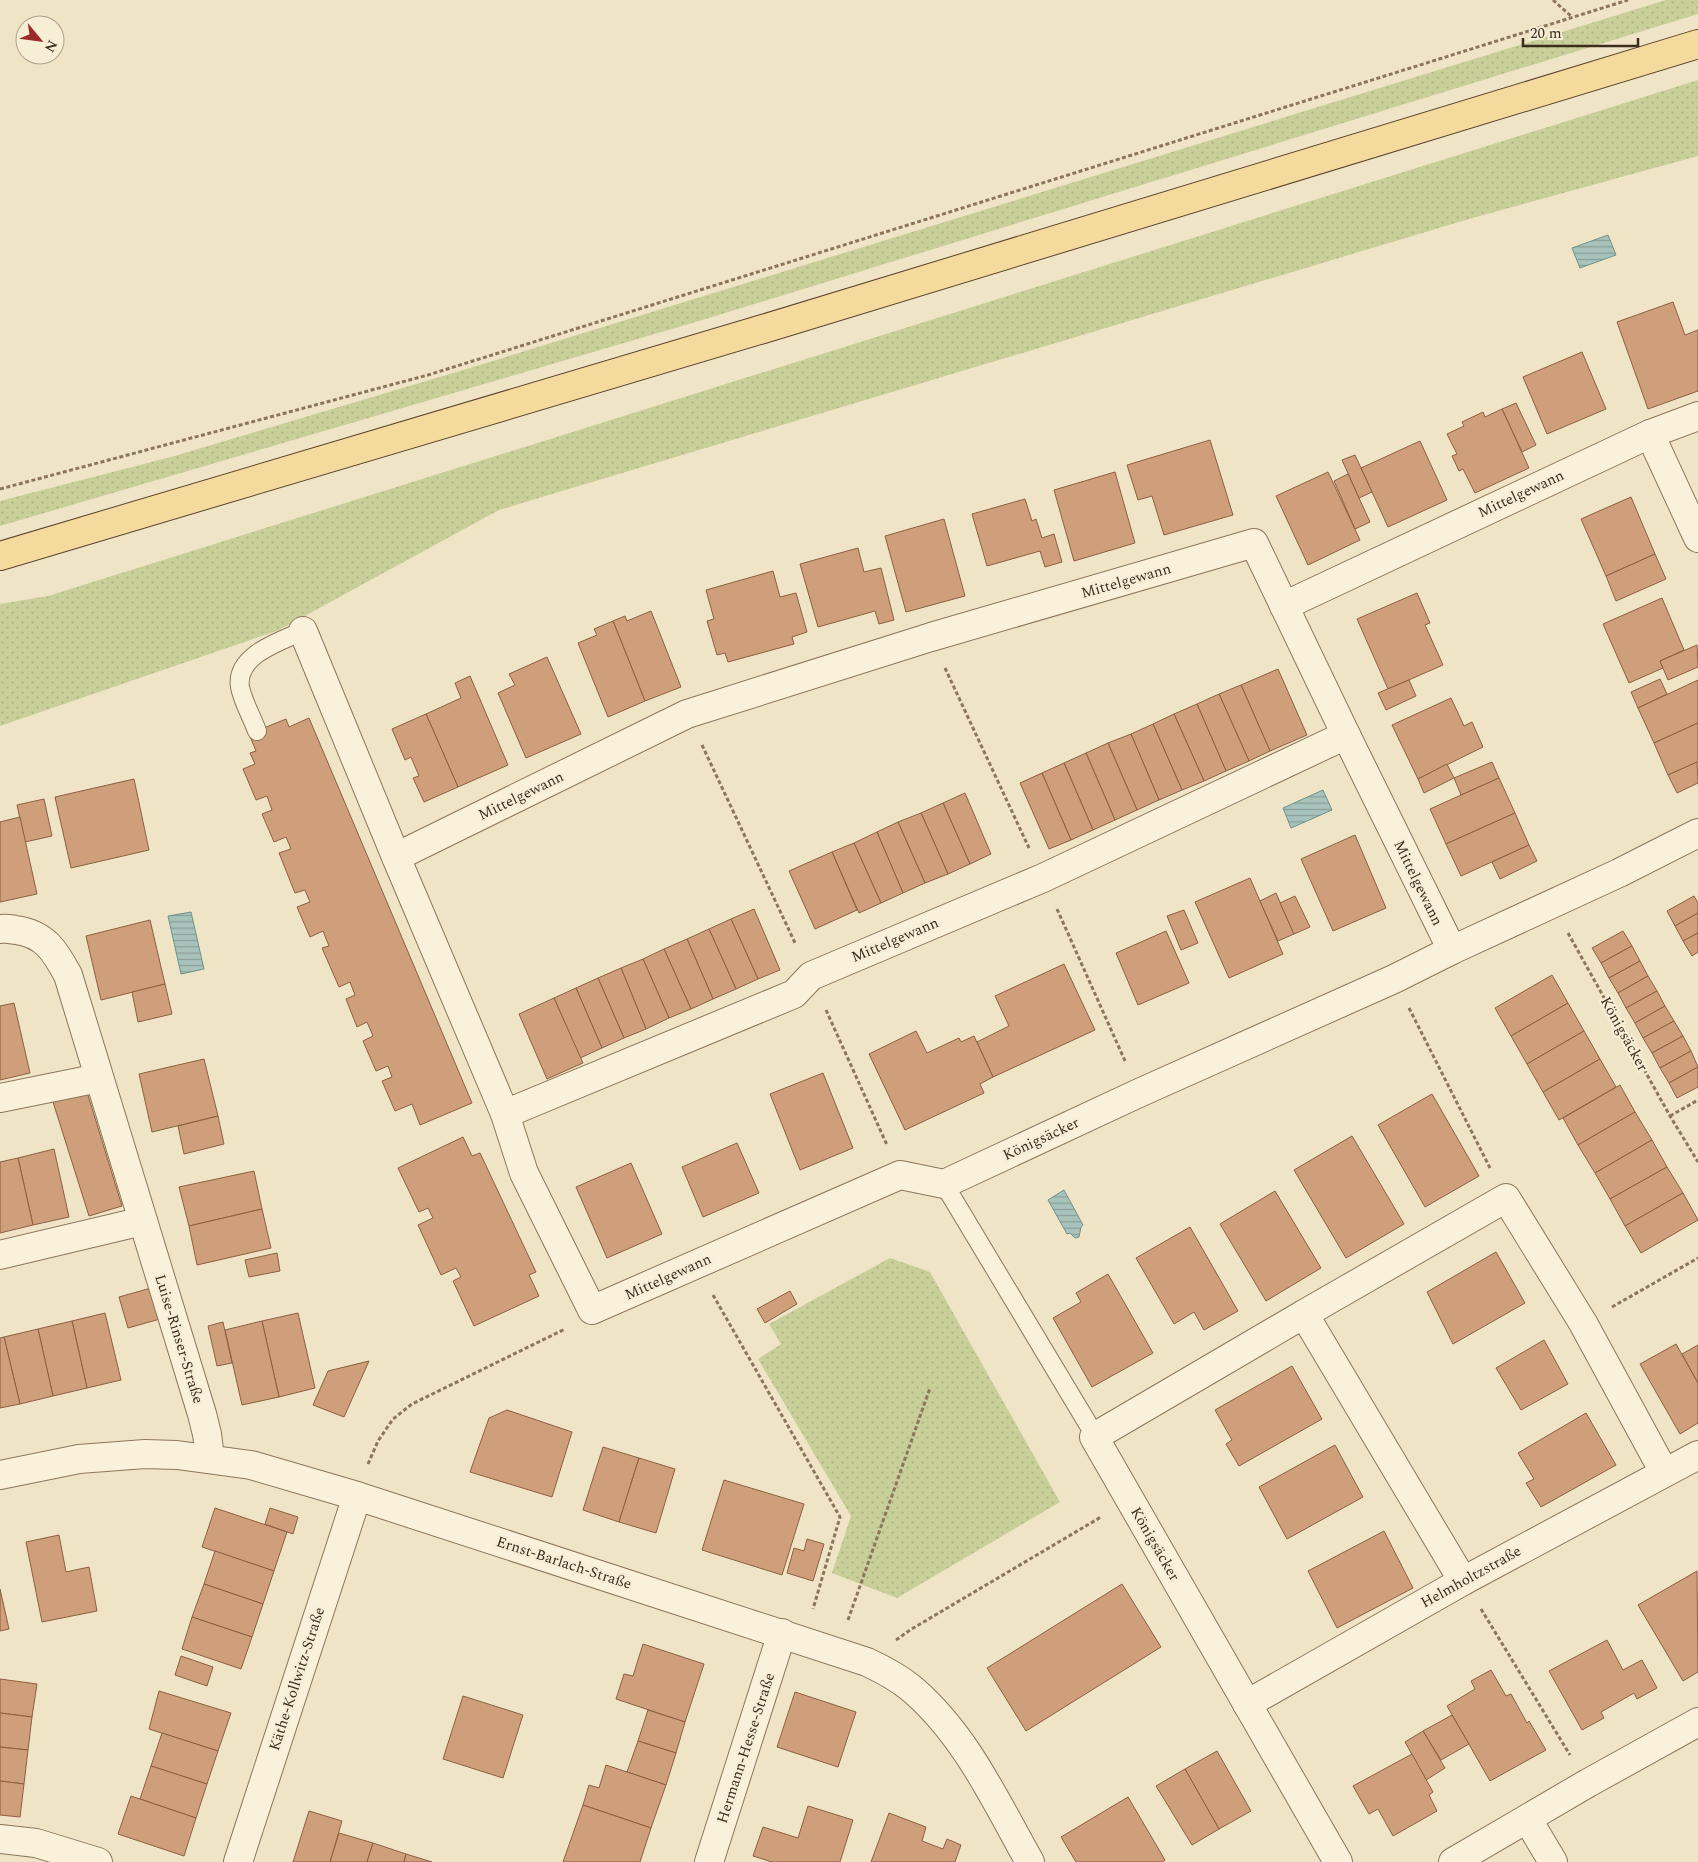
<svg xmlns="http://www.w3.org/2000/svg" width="1698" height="1862" font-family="Spectral,serif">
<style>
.green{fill:url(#green-dots)}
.water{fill:url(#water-rules);stroke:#6e928a}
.building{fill:#cf9f7b;stroke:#8c5f40}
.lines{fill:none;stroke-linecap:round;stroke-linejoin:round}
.lane-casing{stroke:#8c765b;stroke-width:20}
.street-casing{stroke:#8c765b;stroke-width:30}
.primary-casing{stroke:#5a442f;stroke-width:30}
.path{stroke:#8c765b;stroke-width:3;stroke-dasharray:4 2.5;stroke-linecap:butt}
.lane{stroke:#faf1da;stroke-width:18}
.street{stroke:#faf1da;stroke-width:28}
.primary{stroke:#f4da9d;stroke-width:28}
.labels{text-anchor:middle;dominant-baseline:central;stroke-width:4.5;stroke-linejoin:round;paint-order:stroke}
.street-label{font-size:15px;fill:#3c2d1f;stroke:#f7eed6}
</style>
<defs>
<pattern id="green-dots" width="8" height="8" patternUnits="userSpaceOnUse" patternTransform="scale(1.25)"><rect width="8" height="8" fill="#c8cf99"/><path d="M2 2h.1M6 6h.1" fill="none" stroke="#adb283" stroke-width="1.8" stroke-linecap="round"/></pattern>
<pattern id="water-rules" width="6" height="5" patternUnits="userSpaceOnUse" patternTransform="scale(1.25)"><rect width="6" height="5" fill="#a8c3bc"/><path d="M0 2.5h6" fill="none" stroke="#8a9f98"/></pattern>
</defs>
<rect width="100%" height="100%" fill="#f0e4c6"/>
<g class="green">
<polygon points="1666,0 1698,0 1698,14 699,321 0,526 0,501 171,457 470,368"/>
<polygon points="1698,80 1698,156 1469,219 499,510 279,630 0,726 0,604 48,596"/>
<polygon points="890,1258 930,1272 1060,1502 897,1598 832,1573 851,1516 758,1359 781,1344 769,1324"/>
</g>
<g class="water">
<polygon points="1608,235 1616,255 1580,268 1572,248"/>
<polygon points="1323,790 1332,810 1291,828 1283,808"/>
<polygon points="191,912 204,969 181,974 168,916"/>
<polygon points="1064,1190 1083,1225 1081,1227 1079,1237 1075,1238 1070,1233 1067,1234 1048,1200"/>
</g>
<g class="building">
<polygon points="1673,302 1685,335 1698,330 1698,391 1648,409 1617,322"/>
<polygon points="1582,352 1606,409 1547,434 1523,377"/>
<polygon points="1516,403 1536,445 1522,452 1502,409"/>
<polygon points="1502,409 1529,468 1475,493 1463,469 1459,471 1452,456 1457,454 1447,434 1464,426 1462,422 1483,412 1485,417"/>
<polygon points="1210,440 1233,515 1164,535 1152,496 1138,500 1127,465"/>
<polygon points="1420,441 1447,500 1388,527 1361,468"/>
<polygon points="1355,455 1372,492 1359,498 1342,460"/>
<polygon points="1115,472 1135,543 1074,561 1054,490"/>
<polygon points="1328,472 1360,540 1308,565 1276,496"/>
<polygon points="1348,474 1370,522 1355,529 1334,481"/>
<polygon points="1631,497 1655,554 1606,576 1581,519"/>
<polygon points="1025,499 1032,521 1036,519 1042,538 1054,534 1062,562 1045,567 1040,551 987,566 972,514"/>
<polygon points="944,519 965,596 906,612 885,536"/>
<polygon points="858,548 864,572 881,568 894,620 879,624 875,611 818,627 800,564"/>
<polygon points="1655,554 1666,579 1616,601 1606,576"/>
<polygon points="773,571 780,597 796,593 807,632 792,637 794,644 728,662 725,653 717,655 707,621 714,619 706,590"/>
<polygon points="1417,593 1430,623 1425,625 1443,665 1388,689 1357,619"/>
<polygon points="1662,598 1684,650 1660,661 1663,668 1629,683 1603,624"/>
<polygon points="651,611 681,687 645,701 613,621 625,616 627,621"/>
<polygon points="613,621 645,701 608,717 578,643 597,635 594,629"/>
<polygon points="1697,645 1698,667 1668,680 1660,661"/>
<polygon points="547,657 581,734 526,758 498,693 515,685 509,674"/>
<polygon points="1278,669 1307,735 1270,751 1241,685"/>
<polygon points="470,676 508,765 458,787 426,714 461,698 455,683"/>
<polygon points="1660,679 1667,694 1638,708 1631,692"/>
<polygon points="1409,680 1416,696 1386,710 1378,693"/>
<polygon points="1698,680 1698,723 1654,743 1638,708"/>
<polygon points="1241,685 1270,751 1249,761 1219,694"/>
<polygon points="1219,694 1249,761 1226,771 1197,704"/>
<polygon points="1451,698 1464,726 1472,722 1483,747 1418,779 1392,725"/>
<polygon points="1197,704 1226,771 1204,781 1174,714"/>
<polygon points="426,714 458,787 424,802 413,778 419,776 411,757 405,760 392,729"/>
<polygon points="1174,714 1204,781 1182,790 1153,724"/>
<polygon points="309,718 472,1103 420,1125 412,1104 395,1111 382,1081 392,1077 388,1066 376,1071 363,1041 373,1036 367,1022 357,1027 346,999 355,995 350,982 339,987 322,948 329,946 323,931 310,937 297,907 310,902 305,890 295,893 279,853 291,849 286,837 274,842 262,814 272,810 267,796 256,800 243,769 255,764 250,753 256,751 249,734 286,719 289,727"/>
<polygon points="1698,723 1698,762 1668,775 1654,743"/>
<polygon points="1153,724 1182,790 1159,800 1131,734"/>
<polygon points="1131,734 1159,800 1137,810 1108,743"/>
<polygon points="1108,743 1137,810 1115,820 1086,753"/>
<polygon points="1086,753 1115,820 1093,830 1064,763"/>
<polygon points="1492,762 1499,778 1461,795 1454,778"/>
<polygon points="1697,762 1698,783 1677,793 1668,775"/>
<polygon points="1064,763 1093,830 1071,840 1042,773"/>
<polygon points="1447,764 1454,778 1424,793 1418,779"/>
<polygon points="1042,773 1071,840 1049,849 1020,783"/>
<polygon points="1499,778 1515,813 1446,844 1430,809"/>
<polygon points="134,779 149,850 71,868 55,797"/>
<polygon points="965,793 991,854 970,864 943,803"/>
<polygon points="44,799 52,836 25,842 17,805"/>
<polygon points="943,803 970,864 948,874 921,813"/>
<polygon points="921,813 948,874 925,883 898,822"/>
<polygon points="1515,813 1529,845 1461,876 1446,844"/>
<polygon points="20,817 37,894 0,902 0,822"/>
<polygon points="898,822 925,883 903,893 877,832"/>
<polygon points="877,832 903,893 881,903 854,843"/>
<polygon points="1355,835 1386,908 1333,931 1301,859"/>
<polygon points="854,843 881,903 859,913 832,852"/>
<polygon points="1529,845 1537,861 1500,879 1492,862"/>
<polygon points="832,852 857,910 815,929 789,871"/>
<polygon points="1250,878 1283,954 1229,978 1195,902"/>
<polygon points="1276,893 1294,934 1278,941 1260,901"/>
<polygon points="1295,896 1310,927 1294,934 1280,903"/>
<polygon points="1694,896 1698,903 1698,913 1675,926 1667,911"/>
<polygon points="754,909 780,970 758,979 731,919"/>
<polygon points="1184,910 1198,943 1181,950 1167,916"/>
<polygon points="1698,913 1698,933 1683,941 1675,926"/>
<polygon points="731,919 758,979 736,989 709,929"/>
<polygon points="150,920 165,984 101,1000 86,936"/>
<polygon points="709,929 736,989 713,999 687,939"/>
<polygon points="1166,931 1189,983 1138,1005 1116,953"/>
<polygon points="1623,931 1632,946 1601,963 1592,948"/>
<polygon points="1698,933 1698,952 1692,956 1683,941"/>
<polygon points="687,939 713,999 691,1009 664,949"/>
<polygon points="1632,946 1640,961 1609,978 1601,963"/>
<polygon points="664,949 691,1009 669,1018 643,959"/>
<polygon points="643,959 669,1018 646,1029 621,968"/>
<polygon points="1640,961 1648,976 1618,993 1609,978"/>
<polygon points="1064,964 1095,1030 993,1077 977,1042 1009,1026 995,996"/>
<polygon points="621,968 646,1029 624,1038 598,978"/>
<polygon points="1552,975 1568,1003 1511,1036 1495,1008"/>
<polygon points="1648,976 1657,991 1626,1008 1618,993"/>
<polygon points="598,978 624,1038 602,1048 576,988"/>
<polygon points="165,984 172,1014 138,1022 132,992"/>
<polygon points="576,988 602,1048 580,1058 554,998"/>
<polygon points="1657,991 1665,1006 1635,1023 1626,1008"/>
<polygon points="554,998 583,1063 547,1079 519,1014"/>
<polygon points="14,1003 30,1073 0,1080 0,1006"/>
<polygon points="1568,1003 1584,1031 1527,1064 1511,1036"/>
<polygon points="1665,1006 1674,1021 1643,1038 1635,1023"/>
<polygon points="1674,1021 1683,1036 1652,1053 1643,1038"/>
<polygon points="916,1031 927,1053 959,1038 961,1042 974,1036 993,1077 980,1084 984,1093 905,1130 869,1054"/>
<polygon points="1584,1031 1600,1059 1543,1092 1527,1064"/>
<polygon points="1683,1036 1691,1051 1660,1068 1652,1053"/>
<polygon points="1691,1051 1698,1067 1669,1083 1660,1068"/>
<polygon points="204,1059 218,1116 152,1132 139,1074"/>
<polygon points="1600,1059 1616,1087 1559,1120 1543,1092"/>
<polygon points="1698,1067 1698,1087 1677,1098 1669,1083"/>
<polygon points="823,1073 853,1148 800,1170 770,1094"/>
<polygon points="1620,1085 1635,1112 1578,1145 1563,1118"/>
<polygon points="87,1092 122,1206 89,1216 53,1102"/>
<polygon points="1432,1094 1479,1176 1425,1207 1378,1125"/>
<polygon points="1635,1112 1652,1140 1595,1173 1578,1145"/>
<polygon points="218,1116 224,1144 184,1154 178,1126"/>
<polygon points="1352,1136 1404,1224 1346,1258 1294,1170"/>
<polygon points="463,1137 472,1156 480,1153 536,1272 529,1275 539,1296 474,1326 453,1281 461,1277 456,1268 441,1275 418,1225 433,1218 428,1208 419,1212 398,1168"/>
<polygon points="1652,1140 1667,1167 1610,1199 1595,1173"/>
<polygon points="737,1143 759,1193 703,1217 682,1167"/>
<polygon points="54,1149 69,1217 33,1225 18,1158"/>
<polygon points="18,1158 33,1225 0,1233 0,1162"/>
<polygon points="631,1163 662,1234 607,1258 576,1187"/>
<polygon points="1667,1167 1683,1193 1625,1226 1610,1199"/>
<polygon points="254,1171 262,1209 189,1226 179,1187"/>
<polygon points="1275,1191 1321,1268 1266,1301 1220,1224"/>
<polygon points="1683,1193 1698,1220 1641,1253 1625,1226"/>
<polygon points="262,1209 271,1248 197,1265 189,1226"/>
<polygon points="1190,1227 1238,1311 1204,1330 1194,1312 1174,1324 1136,1258"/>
<polygon points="1496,1252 1525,1303 1453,1344 1427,1292"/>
<polygon points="277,1253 280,1271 249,1277 245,1260"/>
<polygon points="1108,1274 1153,1353 1092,1387 1053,1318 1081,1302 1076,1293"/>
<polygon points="151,1288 160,1319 128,1328 119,1297"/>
<polygon points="790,1291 797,1304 765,1323 757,1309"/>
<polygon points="105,1313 121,1380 87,1388 72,1321"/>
<polygon points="298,1313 315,1388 279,1397 262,1321"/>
<polygon points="72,1321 87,1388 53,1396 38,1329"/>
<polygon points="262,1321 279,1397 242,1405 225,1330"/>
<polygon points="223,1322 232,1363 217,1366 208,1326"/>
<polygon points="38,1329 53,1396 20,1404 4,1337"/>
<polygon points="4,1337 20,1404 0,1408 0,1338"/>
<polygon points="1544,1340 1568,1384 1521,1410 1496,1368"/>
<polygon points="1676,1344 1698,1383 1698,1423 1680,1434 1640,1364"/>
<polygon points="1698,1345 1698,1383 1682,1354"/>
<polygon points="369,1361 344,1417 313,1405 328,1371"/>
<polygon points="1292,1366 1322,1419 1239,1466 1226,1444 1232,1440 1215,1410"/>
<polygon points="507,1410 572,1432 552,1497 470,1472 489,1418"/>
<polygon points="1586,1413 1616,1465 1541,1507 1526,1483 1534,1479 1518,1453"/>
<polygon points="1335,1445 1363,1497 1287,1539 1259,1487"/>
<polygon points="603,1447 639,1458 619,1522 583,1510"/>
<polygon points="639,1458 675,1469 656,1533 619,1522"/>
<polygon points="724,1480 804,1504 782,1575 702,1550"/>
<polygon points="215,1508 287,1532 274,1571 202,1547"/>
<polygon points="270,1508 298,1517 293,1534 265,1524"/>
<polygon points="1384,1531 1413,1588 1337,1628 1308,1571"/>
<polygon points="59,1535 66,1572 89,1567 97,1611 42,1622 26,1542"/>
<polygon points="807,1539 824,1544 813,1581 787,1573 794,1548 804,1551"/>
<polygon points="215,1551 274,1571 263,1604 204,1584"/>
<polygon points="1697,1571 1698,1672 1683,1681 1638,1605"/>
<polygon points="204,1584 263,1604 252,1637 192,1617"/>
<polygon points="1122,1584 1161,1647 1026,1731 987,1668"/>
<polygon points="0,1589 9,1629 0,1631"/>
<polygon points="192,1617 252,1637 241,1669 182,1649"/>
<polygon points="1607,1640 1623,1670 1642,1660 1657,1688 1637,1699 1634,1693 1601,1712 1604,1718 1582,1730 1549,1671"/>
<polygon points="643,1644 704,1664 685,1722 616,1699 624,1674 633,1676"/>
<polygon points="181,1656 213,1667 207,1686 175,1675"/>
<polygon points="1491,1670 1506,1696 1511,1694 1527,1723 1529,1721 1546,1750 1490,1781 1447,1706 1475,1689 1471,1681"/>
<polygon points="0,1679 37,1684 32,1717 0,1713"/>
<polygon points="159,1691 231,1713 218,1751 149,1729"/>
<polygon points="795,1692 856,1712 838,1767 777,1747"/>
<polygon points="463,1696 523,1715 503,1778 443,1759"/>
<polygon points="648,1710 685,1722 676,1753 638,1741"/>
<polygon points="0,1713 32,1717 28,1750 0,1747"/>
<polygon points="1452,1715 1469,1744 1441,1760 1423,1731"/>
<polygon points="1423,1731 1445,1768 1426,1780 1405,1742"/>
<polygon points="162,1733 218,1751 207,1784 151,1766"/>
<polygon points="638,1741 676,1753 666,1785 627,1772"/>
<polygon points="0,1747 28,1750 24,1784 0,1781"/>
<polygon points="1217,1751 1251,1811 1219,1829 1185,1769"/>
<polygon points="1412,1754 1433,1792 1429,1795 1437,1811 1393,1836 1378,1809 1369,1814 1353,1786"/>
<polygon points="606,1765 666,1785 651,1828 583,1805 589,1785 599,1788"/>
<polygon points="151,1766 207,1784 196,1818 140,1799"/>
<polygon points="1185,1769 1219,1829 1192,1845 1156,1786"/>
<polygon points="0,1781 24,1784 20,1817 0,1815"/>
<polygon points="131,1796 196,1818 184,1856 118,1834"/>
<polygon points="1128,1797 1165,1860 1162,1862 1076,1862 1061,1837"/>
<polygon points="583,1805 651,1828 640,1862 563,1862"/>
<polygon points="808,1806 853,1820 840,1862 772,1862 753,1856 763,1827 798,1838"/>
<polygon points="309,1811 342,1821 330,1862 293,1862"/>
<polygon points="889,1813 926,1827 922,1841 943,1849 947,1839 961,1845 955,1862 871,1862"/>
<polygon points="339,1833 373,1843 367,1862 330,1862"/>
<polygon points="373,1843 406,1854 404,1862 367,1862"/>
<polygon points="406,1854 432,1862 404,1862"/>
</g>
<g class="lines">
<g class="lane-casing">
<g id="lane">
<path d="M257,731c-5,-14 -14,-29 -17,-44 -5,-32 41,-46 63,-56"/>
<polyline points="944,1184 1088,1424"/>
</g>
</g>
<g class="street-casing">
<g id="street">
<polyline points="1650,434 1698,538"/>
<polyline points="1284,606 1650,434 1698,416"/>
<polyline points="303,631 396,857 505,1114 524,1173 592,1310 900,1175 944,1184 1139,1093 1394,979 1452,950 1619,873 1698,833"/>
<polyline points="396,857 687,714 931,637 1254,543 1346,735 1452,950"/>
<path d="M0,929c6,-1 10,0 16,1 29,4 39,21 52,45l134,439 5,20 3,24"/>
<polyline points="0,1098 99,1078"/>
<polyline points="505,1114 794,994 811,976 1043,878 1346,735"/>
<polyline points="0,1255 143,1221"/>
<polyline points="1304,1314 1506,1198 1583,1323 1664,1472"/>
<path d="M0,1475l79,-16 66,-5 32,1 74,10 106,31 510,166c15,7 32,16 45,27 54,46 84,113 118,173"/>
<polyline points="1247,1704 1463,1581 1698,1455"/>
<polyline points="1528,1820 1553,1862"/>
<polyline points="0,1839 36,1843 98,1862"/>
<polyline points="238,1862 357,1496"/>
<polyline points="709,1862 782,1633"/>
<polyline points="1338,1862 1094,1437 1304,1314 1463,1581"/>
<polyline points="1453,1862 1588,1783 1698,1722"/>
</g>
</g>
<g class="primary-casing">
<polyline id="primary" points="0,556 763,329 1698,44"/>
</g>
<g class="path">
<polyline points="1553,0 1572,17"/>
<polyline points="0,489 428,375 1628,0"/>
<polyline points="945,668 1029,848"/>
<polyline points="702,745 796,945"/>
<polyline points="1057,909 1126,1063"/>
<polyline points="1568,933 1670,1116 1698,1162"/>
<polyline points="1409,1008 1490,1168"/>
<polyline points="826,1010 887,1145"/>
<polyline points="1670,1116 1698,1100"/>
<polyline points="713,1295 840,1517 813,1609"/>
<polyline points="1612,1307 1698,1258"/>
<polyline points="368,1464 378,1441 393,1419 412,1404 565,1329"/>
<polyline points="1481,1609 1570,1755"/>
<polyline points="848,1620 930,1388"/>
<polyline points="896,1640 910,1630 1101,1517"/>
</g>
<use href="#lane" class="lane"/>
<use href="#street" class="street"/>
<use href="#primary" class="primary"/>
</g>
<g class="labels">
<g class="street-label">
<text transform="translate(1521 494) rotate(-25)">Mittelgewann</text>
<text transform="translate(1126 581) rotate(-16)">Mittelgewann</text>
<text transform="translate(521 796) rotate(-26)">Mittelgewann</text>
<text transform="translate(1418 883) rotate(64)">Mittelgewann</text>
<text transform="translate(895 940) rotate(-23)">Mittelgewann</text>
<text transform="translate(1624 1034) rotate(61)">Königsäcker</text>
<text transform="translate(1041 1139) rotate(-25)">Königsäcker</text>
<text transform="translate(668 1277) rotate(-24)">Mittelgewann</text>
<text transform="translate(179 1339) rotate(73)">Luise-Rinser-Straße</text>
<text transform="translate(1155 1544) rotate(60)">Königsäcker</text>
<text transform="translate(564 1563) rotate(18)">Ernst-Barlach-Straße</text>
<text transform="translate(1471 1577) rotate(-29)">Helmholtzstraße</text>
<text transform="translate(297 1679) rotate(-72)">Käthe-Kollwitz-Straße</text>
<text transform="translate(746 1748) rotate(-72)">Hermann-Hesse-Straße</text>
</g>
</g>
<g transform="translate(40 40) rotate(119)"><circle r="24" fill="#f7eed6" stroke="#aca18d"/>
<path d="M0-4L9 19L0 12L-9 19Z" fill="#9d2929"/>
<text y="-8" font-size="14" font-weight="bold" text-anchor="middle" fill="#3c2d1f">N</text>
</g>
<path d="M1523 38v8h115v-8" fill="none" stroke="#3c2d1f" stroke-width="2.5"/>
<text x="1530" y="38" font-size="15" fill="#3c2d1f" stroke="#f7eed6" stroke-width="4" paint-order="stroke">20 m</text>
</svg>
